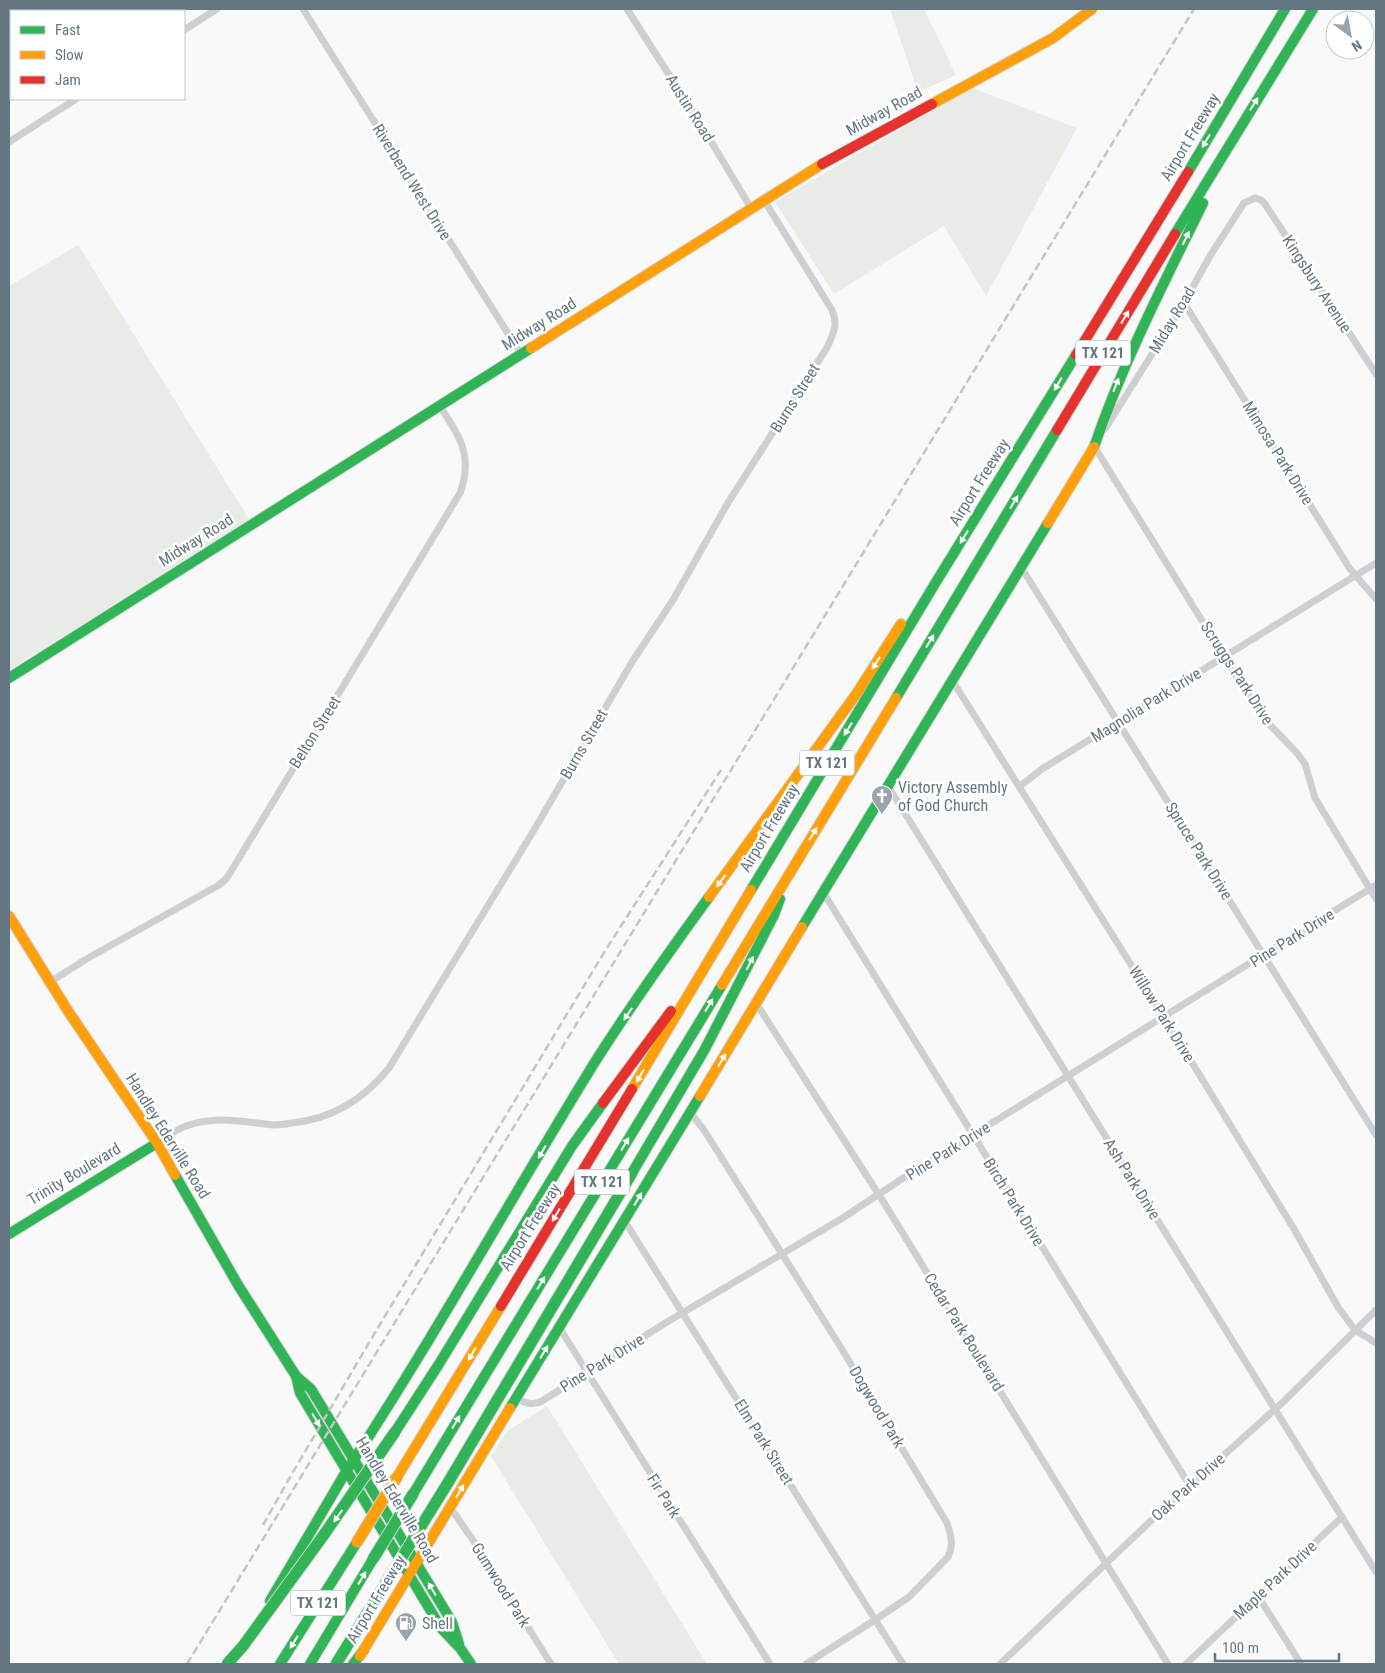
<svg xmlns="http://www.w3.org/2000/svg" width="1385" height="1673" font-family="'Roboto Condensed',sans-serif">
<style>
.green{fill:#e8ebe6}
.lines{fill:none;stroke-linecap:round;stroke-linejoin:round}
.fast-casing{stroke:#d5d6d7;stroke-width:12}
.slow-casing{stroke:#d5d6d7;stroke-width:12}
.jam-casing{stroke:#d5d6d7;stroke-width:12}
.street{stroke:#cecfd0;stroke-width:7}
.fast{stroke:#30b455;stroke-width:10}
.slow{stroke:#ff9f0a;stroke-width:10}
.jam{stroke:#e5322d;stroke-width:10}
.rail{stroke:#c3c5c6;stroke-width:2.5;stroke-dasharray:8 4;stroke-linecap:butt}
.fast-bridge-casing{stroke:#d5d6d6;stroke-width:13;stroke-linecap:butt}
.slow-bridge-casing{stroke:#d5d6d6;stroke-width:13;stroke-linecap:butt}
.fast-bridge{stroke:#30b455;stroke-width:11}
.slow-bridge{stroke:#ff9f0a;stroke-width:11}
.oneway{fill:#fff}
.labels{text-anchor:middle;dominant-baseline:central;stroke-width:5;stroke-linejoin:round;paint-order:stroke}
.shield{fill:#fff;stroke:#939fa8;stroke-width:1}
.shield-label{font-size:15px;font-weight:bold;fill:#657683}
.street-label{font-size:16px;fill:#657683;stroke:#fff}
.poi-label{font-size:16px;fill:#657683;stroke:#fff;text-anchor:start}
</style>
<rect width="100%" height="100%" fill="#f9f9f9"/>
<g class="green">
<polygon points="890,9 924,9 956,75 918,92"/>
<polygon points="972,88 1077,128 986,296 944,226 834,294 775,202"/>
<polygon points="78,245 249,519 9,670 9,286"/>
<polygon points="547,1406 707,1664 619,1664 491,1456 507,1431"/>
</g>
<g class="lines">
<g class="fast-casing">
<g id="fast">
<polyline points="1188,172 1285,9"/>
<polyline points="1175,234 1313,9"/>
<path d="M1094,447c29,-85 70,-164 109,-244"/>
<polyline points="9,678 531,348"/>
<polyline points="896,698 1057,430"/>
<polyline points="751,890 936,582 1076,355"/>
<polyline points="802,927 1048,523"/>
<polyline points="632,1173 705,1049 774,915 780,899"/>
<polyline points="175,1175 238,1285 296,1376 300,1393 441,1628 460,1648 471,1664"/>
<polyline points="9,1234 157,1143"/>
<polyline points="296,1376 311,1389 452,1622 459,1644"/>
<polyline points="510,1408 700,1096"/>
<polyline points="395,1432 439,1364 572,1146 603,1103"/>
<path d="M347,1470c87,-132 163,-270 246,-405 36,-57 76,-113 116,-168"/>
<polyline points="413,1494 722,985"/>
<polyline points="270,1601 347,1470"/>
<polyline points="280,1664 357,1542"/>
<polyline points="310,1664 373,1559"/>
<polyline points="353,1664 364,1650"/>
</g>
</g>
<g class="slow-casing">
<g id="slow">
<polyline points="932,104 1053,38 1092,9"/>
<polyline points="531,348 822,164"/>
<polyline points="1048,523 1094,447"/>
<polyline points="709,897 857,693 901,624"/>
<polyline points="9,916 68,1011 157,1143 175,1175"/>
<polyline points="722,985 896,698"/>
<polyline points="632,1089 751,890"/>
<polyline points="700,1096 802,927"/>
<polyline points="397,1477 501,1306"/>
<polyline points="360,1656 510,1408"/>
</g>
</g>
<g class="jam-casing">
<g id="jam">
<polyline points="822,164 932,104"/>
<polyline points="1076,355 1188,172"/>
<polyline points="1057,430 1175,234"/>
<polyline points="603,1103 671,1011"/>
<polyline points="501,1306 632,1089"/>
</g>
</g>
<g class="street">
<polyline points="303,9 521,354"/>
<polyline points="627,9 703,128 751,208"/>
<polyline points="184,30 217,9"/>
<polyline points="9,142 76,99"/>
<polyline points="1184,303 1350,569 1376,599"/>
<polyline points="1105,429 1184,303 1210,256 1244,203 1255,198 1261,200 1265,204 1376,374"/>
<polyline points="1094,446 1243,687 1268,723 1297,753 1305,764 1315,798 1376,899"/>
<path d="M1021,567c120,189 236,380 355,568"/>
<polyline points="952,680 1164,1017 1294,1229 1338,1307 1355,1330 1376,1343"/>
<polyline points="888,786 1376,1572"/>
<polyline points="1020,786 1042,769 1376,563"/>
<polyline points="823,892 1190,1486"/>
<path d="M50,982l38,-24 131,-73 8,-7 233,-385c14,-38 -1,-57 -21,-88"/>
<polyline points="756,1003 881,1198 1168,1664"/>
<path d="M690,1112l14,18 136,216 107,177c4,13 7,21 1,34l-39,40 -34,23 -69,44"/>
<path d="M157,1143c9,-5 19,-14 29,-17 32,-11 56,-4 87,-1 7,0 13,-1 19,-2 40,-4 72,-24 97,-55l145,-238 98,-168 41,-62 56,-99 99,-155c6,-15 10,-21 4,-36l-68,-110"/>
<polyline points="624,1220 903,1664"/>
<polyline points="559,1327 770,1664"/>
<path d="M516,1398c10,5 16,8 26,3l125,-79 174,-103 67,-44 468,-290"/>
<polyline points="450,1507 479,1549 551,1664"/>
<polyline points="1258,1596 1301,1664"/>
<polyline points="1000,1664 1156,1516 1282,1403 1376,1310"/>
<polyline points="1186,1664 1342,1517"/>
</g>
<use href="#fast" class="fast"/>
<use href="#slow" class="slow"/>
<use href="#jam" class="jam"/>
<g class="rail">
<polyline points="263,1525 293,1472 376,1331 605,951 721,770"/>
<polyline points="187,1664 1194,9"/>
</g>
<g class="fast-bridge-casing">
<g id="fast-bridge">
<polyline points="373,1559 413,1494"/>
<polyline points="227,1664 243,1646 323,1536 395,1432"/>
<polyline points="336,1664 449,1481 632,1173"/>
</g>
</g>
<g class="slow-bridge-casing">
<polyline id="slow-bridge" points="357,1542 397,1477"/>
</g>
<use href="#fast-bridge" class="fast-bridge"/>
<use href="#slow-bridge" class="slow-bridge"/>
</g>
<defs><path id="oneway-solid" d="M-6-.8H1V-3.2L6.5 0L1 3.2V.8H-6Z" transform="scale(1.25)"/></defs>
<g class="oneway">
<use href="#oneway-solid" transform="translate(1254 104) rotate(-58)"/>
<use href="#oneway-solid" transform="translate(1206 141) rotate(121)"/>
<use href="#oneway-solid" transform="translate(1186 238) rotate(-64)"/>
<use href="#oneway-solid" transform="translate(1125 317) rotate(-59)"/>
<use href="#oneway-solid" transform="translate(1058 384) rotate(121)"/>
<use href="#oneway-solid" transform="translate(1116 385) rotate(-68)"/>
<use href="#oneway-solid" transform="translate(1014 502) rotate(-59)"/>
<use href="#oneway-solid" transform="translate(964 537) rotate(122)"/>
<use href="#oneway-solid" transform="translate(930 641) rotate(-59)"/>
<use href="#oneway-solid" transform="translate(876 663) rotate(123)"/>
<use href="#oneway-solid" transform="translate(848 729) rotate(122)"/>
<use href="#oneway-solid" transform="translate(813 834) rotate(-58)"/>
<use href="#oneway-solid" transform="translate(721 881) rotate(126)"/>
<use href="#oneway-solid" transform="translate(750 963) rotate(-63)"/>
<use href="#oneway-solid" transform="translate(709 1005) rotate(-59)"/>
<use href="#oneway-solid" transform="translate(628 1014) rotate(124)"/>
<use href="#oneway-solid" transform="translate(722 1060) rotate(-59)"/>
<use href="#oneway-solid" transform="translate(640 1076) rotate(121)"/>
<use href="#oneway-solid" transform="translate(625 1144) rotate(-59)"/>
<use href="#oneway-solid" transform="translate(542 1152) rotate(120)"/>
<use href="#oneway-solid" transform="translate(638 1199) rotate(-59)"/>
<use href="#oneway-solid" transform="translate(556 1215) rotate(121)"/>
<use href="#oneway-solid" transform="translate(541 1283) rotate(-59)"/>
<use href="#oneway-solid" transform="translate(544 1352) rotate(-59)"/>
<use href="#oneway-solid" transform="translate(472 1354) rotate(120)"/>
<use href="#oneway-solid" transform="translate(316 1420) rotate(59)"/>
<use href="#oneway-solid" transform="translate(456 1422) rotate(-59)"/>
<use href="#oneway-solid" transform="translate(460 1491) rotate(-59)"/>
<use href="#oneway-solid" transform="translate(338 1516) rotate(125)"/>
<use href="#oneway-solid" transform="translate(362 1578) rotate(-59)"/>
<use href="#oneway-solid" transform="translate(432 1589) rotate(-121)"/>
<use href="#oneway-solid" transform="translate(294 1642) rotate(122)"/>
</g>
<defs>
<g id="church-pin" transform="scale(1.125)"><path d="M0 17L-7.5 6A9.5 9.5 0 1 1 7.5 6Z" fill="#99a4ac" stroke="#fff"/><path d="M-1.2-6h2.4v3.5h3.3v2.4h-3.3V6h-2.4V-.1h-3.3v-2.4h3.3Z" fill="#fff"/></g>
<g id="fuel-pin" transform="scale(1.125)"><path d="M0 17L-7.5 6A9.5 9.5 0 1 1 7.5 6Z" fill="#99a4ac" stroke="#fff"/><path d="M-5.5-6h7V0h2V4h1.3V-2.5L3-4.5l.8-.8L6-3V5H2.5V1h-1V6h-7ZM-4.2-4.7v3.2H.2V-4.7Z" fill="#fff"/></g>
</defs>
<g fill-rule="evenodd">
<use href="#church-pin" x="882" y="796"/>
<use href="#fuel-pin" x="406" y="1623"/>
</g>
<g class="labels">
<g class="shield">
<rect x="1075.5" y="340.5" width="55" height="25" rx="4"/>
<rect x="799.5" y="750.5" width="55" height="25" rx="4"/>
<rect x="574.5" y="1169.5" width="55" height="25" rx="4"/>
<rect x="290.5" y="1590.5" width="55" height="25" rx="4"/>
</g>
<g class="shield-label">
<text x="1103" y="353">TX 121</text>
<text x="827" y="763">TX 121</text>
<text x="602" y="1182">TX 121</text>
<text x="318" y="1603">TX 121</text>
</g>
<g class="street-label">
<text transform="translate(690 108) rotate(58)">Austin Road</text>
<text transform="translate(884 111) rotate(-29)">Midway Road</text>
<text transform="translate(1190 137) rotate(-59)">Airport Freeway</text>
<text transform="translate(412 182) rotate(58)">Riverbend West Drive</text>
<text transform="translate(1317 284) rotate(57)">Kingsbury Avenue</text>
<text transform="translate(1172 320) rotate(-59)">Miday Road</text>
<text transform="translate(539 324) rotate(-32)">Midway Road</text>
<text transform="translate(795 398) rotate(-58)">Burns Street</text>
<text transform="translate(1278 453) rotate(58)">Mimosa Park Drive</text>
<text transform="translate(979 482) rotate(-58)">Airport Freeway</text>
<text transform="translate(196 540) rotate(-32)">Midway Road</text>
<text transform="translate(1237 673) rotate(57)">Scruggs Park Drive</text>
<text transform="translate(1146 705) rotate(-32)">Magnolia Park Drive</text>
<text transform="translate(315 732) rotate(-58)">Belton Street</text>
<text transform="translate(584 744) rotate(-60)">Burns Street</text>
<text transform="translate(769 828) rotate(-59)">Airport Freeway</text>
<text transform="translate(1199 851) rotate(58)">Spruce Park Drive</text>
<text transform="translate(1292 938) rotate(-32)">Pine Park Drive</text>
<text transform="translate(1162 1014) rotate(58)">Willow Park Drive</text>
<text transform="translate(168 1136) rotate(58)">Handley Ederville Road</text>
<text transform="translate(948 1151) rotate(-32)">Pine Park Drive</text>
<text transform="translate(74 1174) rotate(-31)">Trinity Boulevard</text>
<text transform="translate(1132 1179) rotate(58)">Ash Park Drive</text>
<text transform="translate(1014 1202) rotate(58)">Birch Park Drive</text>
<text transform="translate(530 1227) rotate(-58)">Airport Freeway</text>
<text transform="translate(964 1332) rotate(58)">Cedar Park Boulevard</text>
<text transform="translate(602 1363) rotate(-32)">Pine Park Drive</text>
<text transform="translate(877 1407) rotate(59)">Dogwood Park</text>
<text transform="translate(764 1442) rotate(58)">Elm Park Street</text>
<text transform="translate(1188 1487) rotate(-42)">Oak Park Drive</text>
<text transform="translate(664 1496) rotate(58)">Fir Park</text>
<text transform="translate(397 1500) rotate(59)">Handley Ederville Road</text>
<text transform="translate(1275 1580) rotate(-43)">Maple Park Drive</text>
<text transform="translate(501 1585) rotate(58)">Gumwood Park</text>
<text transform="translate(376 1599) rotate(-59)">Airport Freeway</text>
</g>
<g class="poi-label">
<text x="898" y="787">Victory Assembly<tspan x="898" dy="18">of God Church</tspan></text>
<text x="422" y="1623">Shell</text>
</g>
</g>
<rect width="1385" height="1673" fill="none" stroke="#657683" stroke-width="20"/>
<rect x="10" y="10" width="175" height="90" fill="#ffffff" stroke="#c1c8cd"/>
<rect x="20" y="26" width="25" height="8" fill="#30b455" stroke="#c1c8cd"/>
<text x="55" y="35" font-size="15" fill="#657683">Fast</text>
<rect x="20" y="51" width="25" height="8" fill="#ff9f0a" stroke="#c1c8cd"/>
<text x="55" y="60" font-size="15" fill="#657683">Slow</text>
<rect x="20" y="76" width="25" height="8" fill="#e5322d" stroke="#c1c8cd"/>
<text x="55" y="85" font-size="15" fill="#657683">Jam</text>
<g transform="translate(1350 35) rotate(148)"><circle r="24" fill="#ffffff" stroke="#c1c8cd"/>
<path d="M0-4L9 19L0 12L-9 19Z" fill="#99a4ac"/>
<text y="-8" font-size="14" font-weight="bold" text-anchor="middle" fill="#657683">N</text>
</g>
<path d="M1215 1653v8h124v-8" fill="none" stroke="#657683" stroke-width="2.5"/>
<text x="1222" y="1653" font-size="15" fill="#657683" stroke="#ffffff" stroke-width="4" paint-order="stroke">100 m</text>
</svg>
